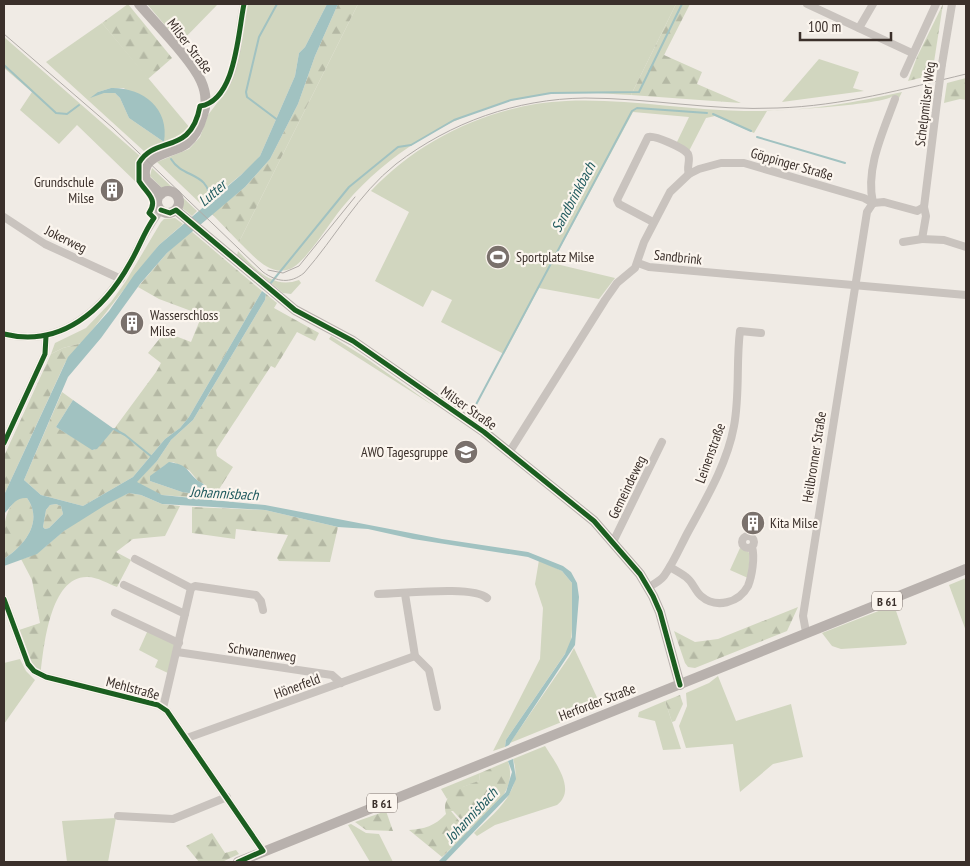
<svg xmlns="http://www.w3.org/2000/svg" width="970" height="866" font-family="'PT Sans Narrow',sans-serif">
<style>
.green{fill:#d1d6bf;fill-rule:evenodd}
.forest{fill:url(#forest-firs);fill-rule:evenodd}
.water{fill:#a1c2c1;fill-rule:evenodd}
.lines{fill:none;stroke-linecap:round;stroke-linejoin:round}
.stream{stroke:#a1c2c1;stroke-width:2}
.minor{stroke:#c9c3be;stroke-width:8}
.major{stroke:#b8b1ad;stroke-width:10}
.tram{stroke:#b1aca8;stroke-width:1}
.minor-bridge{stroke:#c9c3be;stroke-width:8}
.cycleway-casing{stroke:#fbf5ee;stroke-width:8}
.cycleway{stroke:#1b5e20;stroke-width:5}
.labels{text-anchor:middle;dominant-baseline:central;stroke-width:4.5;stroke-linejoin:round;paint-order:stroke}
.shield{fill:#fbf5ee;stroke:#756b66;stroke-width:1}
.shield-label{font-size:12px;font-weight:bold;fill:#3b302b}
.street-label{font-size:14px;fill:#3b302b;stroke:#fbf5ee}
.poi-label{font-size:14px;fill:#3b302b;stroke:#fbf5ee;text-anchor:start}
.water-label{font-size:15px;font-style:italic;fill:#1f5a5e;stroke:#fbf5ee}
</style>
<defs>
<pattern id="forest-firs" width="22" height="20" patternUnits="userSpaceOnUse" patternTransform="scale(1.25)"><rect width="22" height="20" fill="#d1d6bf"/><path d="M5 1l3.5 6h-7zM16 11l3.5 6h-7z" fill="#b4b8a4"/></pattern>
</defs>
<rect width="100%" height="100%" fill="#f0ebe5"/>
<g class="green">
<polygon points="147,4 218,4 180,43"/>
<polygon points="247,4 327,4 305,47 299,53 295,76 260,156 253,165 203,206 157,162 189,149 200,137 208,115 223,95"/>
<path d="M358,4h318l-45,91c-25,-1 -50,-4 -75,-2 -79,7 -159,50 -210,110 -14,15 -39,59 -56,66 -21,8 -38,-15 -51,-27z"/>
<path d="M102,23l88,105 -12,12 -33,12 -99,-90zM111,88h13l40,54 -35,-24 -9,-20 -5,-5 -17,-1z"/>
<polygon points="4,37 141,157 136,169 138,184 77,125 59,144 20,110 32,92 4,68"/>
<polygon points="819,59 859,72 853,88 864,91 782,102"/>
<path d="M902,92l-3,6 -6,-2c-12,9 -106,14 -126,15l-13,22 -39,-17 -9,2 -17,33 -13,-7 13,-27 -56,-5 -81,151 63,15 -16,21 -60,-11 -35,66 -63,-32 11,-22 -20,-10 -9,17 -48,-26 34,-69 -38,-21c49,-53 123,-87 195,-90 57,-3 119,9 178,10 53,1 106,-7 158,-19z"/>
<polygon points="152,168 197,211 192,216 182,208 178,193 163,189 150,176"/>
<polygon points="175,218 183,224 159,245 82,343 63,348 51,354 55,343 86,328 111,302 126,281 161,222 164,219"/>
<path d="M238,251c17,17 34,39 61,29l2,3 -10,11 -8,-1 -46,-38z"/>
<polygon points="331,336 363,356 434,406 329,339"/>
<polygon points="740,548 750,553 748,578 730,570"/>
<polygon points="539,560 562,571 572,583 574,598 571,645 506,740 505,747 493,751 540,659 543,608 535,584"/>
<polygon points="966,578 966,631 949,585"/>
<polygon points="894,605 907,643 905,645 841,649 832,646 822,633"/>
<polygon points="148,630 177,645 170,674 155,667 158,660 139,650"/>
<polygon points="574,648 601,706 510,743 569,657"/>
<polygon points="20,659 26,671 35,680 4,724 4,663"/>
<polygon points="718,676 736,721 791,704 803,757 773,764 740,792 733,744 686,748 679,726 687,706 686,693 709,683"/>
<polygon points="665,701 681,749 663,750 655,721 638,717 639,712"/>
<path d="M545,746c10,16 32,44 12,59l-62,20 -18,11 -3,-3c21,-21 50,-42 39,-74z"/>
<polygon points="480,773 479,781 463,787 447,799 441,789"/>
<polygon points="116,818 108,862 67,862 62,821"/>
<polygon points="351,824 366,833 379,834 393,862 370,862 348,825"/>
</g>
<g class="forest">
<polygon points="128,4 172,58 148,79 102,23"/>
<polygon points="338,4 358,4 239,242 212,214 245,187 270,159 298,104 315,56"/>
<polygon points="676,4 690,4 664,55 702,72 697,84 741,103 631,95"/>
<polygon points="943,4 932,75 908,81 917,57"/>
<polygon points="966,78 966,100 960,99 944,103 947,83"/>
<polygon points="191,231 262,291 189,417 180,428 165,439 133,477 83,506 41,495 24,480 62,392 73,400 56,427 94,450 114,429 156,372 161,363 148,353 165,332 191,342 202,315 159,299 138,287 167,253"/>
<path d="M266,294l11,9 -3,5 45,25 -4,8 -18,-9 -22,36 -4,-2 -55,84 1,6 16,11 -20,32 -51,-4 -24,-10 -2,-3 21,-21 14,-21 22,-20 72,-120zM173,462l16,8 9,11 6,3 -2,11 -20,-3 -32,-11c7,-8 12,-17 23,-19z"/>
<polygon points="82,343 65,363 4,495 4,456 51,354 63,348"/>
<path d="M129,493l12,2 21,9 18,2 -15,30 -32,3 -17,13 15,8 -14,27c-8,-3 -20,-10 -29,-10 -37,-2 -44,67 -47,93l-8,-4 -14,-36 21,-7 -8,-43 -11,-21c18,-3 31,-19 44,-29 19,-14 43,-29 64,-37z"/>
<path d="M21,497l6,1c17,24 -3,48 -23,61 0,-21 -4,-51 17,-62z"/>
<polygon points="56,504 61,506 63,514 49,528 45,529 43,527 46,510 50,505"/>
<polygon points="192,507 265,510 338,527 330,562 279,561 277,558 288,535 236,529 235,539 192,533"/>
<polygon points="798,607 787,631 695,668 688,667 685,663 674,631 695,642 718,639"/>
<polygon points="680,695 683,704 675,721 672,722 665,701"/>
<path d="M508,761c10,31 -18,49 -38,68l-17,-18h-2l17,21 -26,25 -33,-27c15,-1 26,-4 37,-16 -6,-20 17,-28 33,-33l1,-8z"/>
<polygon points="386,811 393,831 366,830 355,822"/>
<polygon points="212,833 225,853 236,850 239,854 222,862 199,862 186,846"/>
</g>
<g class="water">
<path d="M327,4h11l-23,52 -17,48 -28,55 -25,28 -78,66 -27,31 -39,54 -33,39 -44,103 17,15 42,11 50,-29 32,-38 15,-11 9,-11 73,-126 4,3 -1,6 -72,120 -22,20 -14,21 -20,21 25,13 103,10 177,34 86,13 35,14 8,6 6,11 2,14 -4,48 -66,100 -4,2 1,-7 59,-86 7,-17v-54l-10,-12 -34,-14 -115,-18 -45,-10 -30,-2 -73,-17 -103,-6 -21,-9 -12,-2 -22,11 -43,27 -27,23 -33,12v-7c20,-13 40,-37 23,-61 -12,-1 -16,9 -23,16v-19l64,-138 41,-46 25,-36 25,-30 82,-70 19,-19 35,-80 4,-23 6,-6zM56,504l5,2 2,8 -14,14 -4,1 -2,-2 3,-17 4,-5z"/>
<path d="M111,88c31,-1 59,20 53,54l-35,-24 -9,-20 -5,-5h-11l-14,5 8,-6z"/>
<polygon points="73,400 114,429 97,449 92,450 56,427"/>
<path d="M169,462c19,3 16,7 28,18 4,3 7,3 9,8l-4,7 -20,-3 -32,-11v-5z"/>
<polygon points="513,759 516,779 509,795 445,862 438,862 506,792 512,772 508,761"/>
</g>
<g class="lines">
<g class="stream">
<polyline points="277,4 259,37 246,92 247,97 279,121"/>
<polyline points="4,65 56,113 67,114 79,105"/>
<polyline points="713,114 751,131"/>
<polyline points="757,137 845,163"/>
<path d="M171,159c12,20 38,12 39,42"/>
<polyline points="270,284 349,187 398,147 411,145 454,120 511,100 551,93 639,92 682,4"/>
<polyline points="471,414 632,111 637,108 707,113"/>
<polyline points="114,429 125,435 152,457"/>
<polyline points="205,490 212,500"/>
</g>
<g class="minor">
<polyline points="807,4 912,53"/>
<polyline points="859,28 873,4"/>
<polyline points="942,64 952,4"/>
<polyline points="904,74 936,4"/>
<path d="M206,105c33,-17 31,-70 38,-101"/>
<polyline points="873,203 884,202 917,211 924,207 938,94"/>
<path d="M873,203c-8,-34 10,-71 22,-104"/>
<polyline points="924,207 926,216 922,239 944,240 966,247"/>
<polyline points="4,217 45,244 121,279"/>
<path d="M653,222l-34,-18 -2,-4 31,-63c7,-2 36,11 40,17 3,7 -2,13 1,20"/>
<polyline points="903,242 922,239"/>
<polyline points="638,263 649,267 966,295"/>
<path d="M4,334c57,14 99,-24 126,-71 10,-18 17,-37 31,-53"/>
<polyline points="4,443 45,354 46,336"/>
<polyline points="510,451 605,300 617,283 635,268 644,242 670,192 689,174 699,169 721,163 744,163 864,198 873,203"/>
<circle cx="748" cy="542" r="6"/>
<polyline points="613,542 662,442"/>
<polyline points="135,559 191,588 195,586 256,595 261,601 263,610"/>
<path d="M670,567c5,3 11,6 16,10 7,5 9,14 15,19 15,13 38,7 47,-10 4,-10 7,-29 4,-39"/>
<polyline points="124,585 185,614"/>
<path d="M649,587c5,-3 11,-6 15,-11 10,-14 16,-29 24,-44 18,-33 39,-68 46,-106 6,-32 2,-64 6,-95l21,2"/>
<path d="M378,594c23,0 95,-9 109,4"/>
<polyline points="405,594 415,656 429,670 437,707"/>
<polyline points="4,599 28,664 34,671 46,677 158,705 167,711 263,851"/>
<polyline points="115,613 179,643"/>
<polyline points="806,632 803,616 867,212 873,203"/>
<polyline points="177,652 332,675 341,683"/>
<polyline points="163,708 191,588"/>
<polyline points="187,738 415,656"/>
<polyline points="118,816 173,819 227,797"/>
</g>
<g class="major">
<path d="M139,4c17,20 53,56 62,77 5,11 6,23 2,34 -3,11 -7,21 -17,29 -14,10 -48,10 -40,36l15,14"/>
<circle cx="168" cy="202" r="11"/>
<polyline points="176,210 295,310 353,341 484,432 594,521 640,574 653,596 660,612 680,685"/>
<polyline points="238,862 966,569"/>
</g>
<g class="tram">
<path d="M4,34l109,94 150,144c14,10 27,12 41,1 31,-35 54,-79 92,-109 55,-42 120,-65 189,-66 64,0 128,13 192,10 65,-2 127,-19 189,-34"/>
<polyline points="268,270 283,273 299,266 355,197"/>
</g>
<polyline class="minor-bridge" points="938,94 942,64"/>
<g class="cycleway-casing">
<g id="cycleway">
<polyline points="161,210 170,213 176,210 295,310 353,341 484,432 594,521 640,574 653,596 660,612 680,685"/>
<path d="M4,334c57,14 100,-24 126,-71 9,-15 14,-31 24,-45l-5,-5c10,-14 -3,-20 -10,-32v-18c16,-28 52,-7 61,-57 36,-5 38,-74 44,-102"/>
<polyline points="4,443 45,354 46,336"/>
<polyline points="4,599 28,664 34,671 46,677 158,705 167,711 263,851 238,862"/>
</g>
</g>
<use href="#cycleway" class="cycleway"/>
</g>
<defs>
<g id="building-disc" transform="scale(1.25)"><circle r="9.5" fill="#7a716c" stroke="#fbf5ee"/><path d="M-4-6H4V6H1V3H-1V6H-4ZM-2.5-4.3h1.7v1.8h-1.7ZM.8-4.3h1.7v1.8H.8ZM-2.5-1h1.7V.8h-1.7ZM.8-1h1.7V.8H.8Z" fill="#fff"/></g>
<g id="stadium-disc" transform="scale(1.25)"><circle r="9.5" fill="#7a716c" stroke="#fbf5ee"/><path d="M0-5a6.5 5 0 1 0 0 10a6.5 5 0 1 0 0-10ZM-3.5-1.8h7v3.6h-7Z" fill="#fff"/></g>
<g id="school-disc" transform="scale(1.25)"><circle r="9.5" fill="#7a716c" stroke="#fbf5ee"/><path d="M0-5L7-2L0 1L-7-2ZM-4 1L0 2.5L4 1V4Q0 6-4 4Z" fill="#fff"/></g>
</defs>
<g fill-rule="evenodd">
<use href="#building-disc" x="112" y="190"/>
<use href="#stadium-disc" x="498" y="257"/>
<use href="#building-disc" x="132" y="323"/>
<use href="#school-disc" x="466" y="452"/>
<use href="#building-disc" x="753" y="523"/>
</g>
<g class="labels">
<g class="shield">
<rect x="872" y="591.5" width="30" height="19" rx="4"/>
<rect x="367" y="793.5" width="30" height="19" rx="4"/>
</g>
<g class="shield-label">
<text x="887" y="601">B 61</text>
<text x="382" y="803">B 61</text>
</g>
<g class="street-label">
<text transform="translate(190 46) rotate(53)">Milser Straße</text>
<text transform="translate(925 104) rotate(-83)">Schelpmilser Weg</text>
<text transform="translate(792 164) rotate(16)">Göppinger Straße</text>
<text transform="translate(66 239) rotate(26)">Jokerweg</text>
<text transform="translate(678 257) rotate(6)">Sandbrink</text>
<text transform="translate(469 408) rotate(35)">Milser Straße</text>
<text transform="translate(710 453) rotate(-70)">Leinenstraße</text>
<text transform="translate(814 457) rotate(-81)">Heilbronner Straße</text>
<text transform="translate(627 487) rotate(-64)">Gemeindeweg</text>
<text transform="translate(262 652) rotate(8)">Schwanenweg</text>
<text transform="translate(297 686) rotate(-20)">Hönerfeld</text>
<text transform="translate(133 688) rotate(15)">Mehlstraße</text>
<text transform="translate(597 702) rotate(-21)">Herforder Straße</text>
</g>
<g class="poi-label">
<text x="94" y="182" text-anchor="end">Grundschule<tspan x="94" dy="16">Milse</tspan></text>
<text x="516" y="257">Sportplatz Milse</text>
<text x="150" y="315">Wasserschloss<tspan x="150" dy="16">Milse</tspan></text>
<text x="448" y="452" text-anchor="end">AWO Tagesgruppe</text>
<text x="770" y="523">Kita Milse</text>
</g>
<g class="water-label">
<text transform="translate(212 193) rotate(-41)">Lutter</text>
<text transform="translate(573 197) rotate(-62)">Sandbrinkbach</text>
<text transform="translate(224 493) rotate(3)">Johannisbach</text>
<text transform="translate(471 815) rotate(-47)">Johannisbach</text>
</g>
</g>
<rect width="970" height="866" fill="none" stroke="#3b302b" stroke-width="10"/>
<path d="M800 32v8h91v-8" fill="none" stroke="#3b302b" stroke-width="2.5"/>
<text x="808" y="32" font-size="15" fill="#3b302b" stroke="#fbf5ee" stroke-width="4" paint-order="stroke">100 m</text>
</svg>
